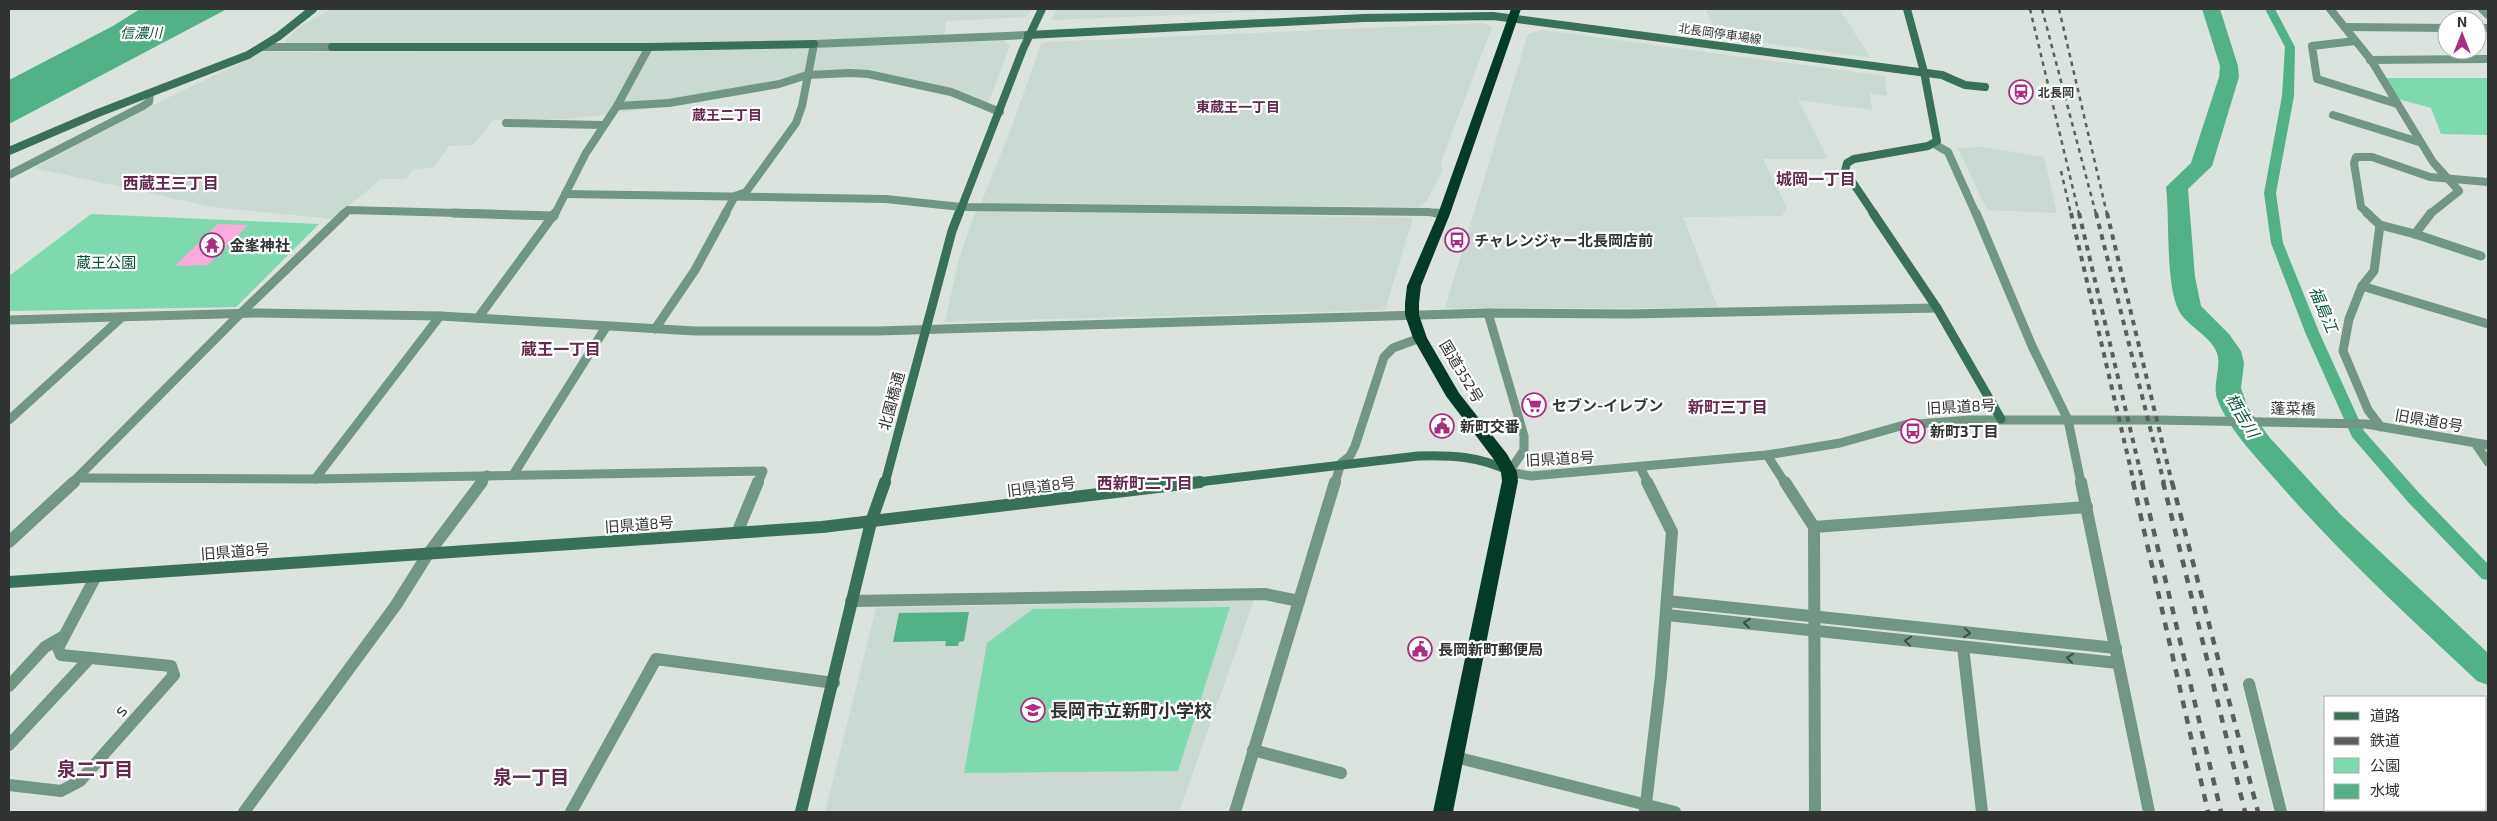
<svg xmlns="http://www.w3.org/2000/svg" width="2497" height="821" font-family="'Exo 2','Noto Sans JP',sans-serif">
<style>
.built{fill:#cad9d1}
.green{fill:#7edaae}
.water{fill:#53b187}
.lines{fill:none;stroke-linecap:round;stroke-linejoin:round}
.canal{fill:#53b187;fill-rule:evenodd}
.river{fill:#53b187;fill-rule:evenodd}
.building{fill:#fcacdb}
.street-far2{stroke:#719683;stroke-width:8}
.street-far1{stroke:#719683;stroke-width:9}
.street{stroke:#719683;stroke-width:12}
.secondary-far2{stroke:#387157;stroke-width:8}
.secondary-far1{stroke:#387157;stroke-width:9}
.secondary{stroke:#387157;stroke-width:12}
.highway{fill:#033b26;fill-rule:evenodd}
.rail-far2{stroke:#5b5f5c;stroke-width:2.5;stroke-dasharray:4.5 4.5;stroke-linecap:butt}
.rail-far1{stroke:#5b5f5c;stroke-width:4;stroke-dasharray:5.5 5.5;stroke-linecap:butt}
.rail{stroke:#5b5f5c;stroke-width:4.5;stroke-dasharray:8 8;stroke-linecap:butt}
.oneway{stroke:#414c46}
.labels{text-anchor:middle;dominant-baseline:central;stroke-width:4.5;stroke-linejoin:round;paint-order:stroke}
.far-street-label{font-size:12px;fill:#313432;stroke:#fff}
.far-poi-label{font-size:12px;font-weight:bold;fill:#313432;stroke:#fff;text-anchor:start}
.far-water-label{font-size:14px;font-style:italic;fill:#0a563b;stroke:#fff}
.far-neighbourhood-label{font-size:14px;font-weight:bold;fill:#652950;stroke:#fff}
.poi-label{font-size:15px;font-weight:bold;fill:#313432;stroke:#fff;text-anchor:start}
.park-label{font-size:15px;fill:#025236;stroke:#fff}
.street-label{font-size:15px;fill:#313432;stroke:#fff}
.neighbourhood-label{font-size:16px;font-weight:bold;fill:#652950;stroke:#fff}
.water-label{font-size:16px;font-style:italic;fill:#0a563b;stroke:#fff}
.near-street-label{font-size:18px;fill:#313432;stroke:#fff}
.near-poi-label{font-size:18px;font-weight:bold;fill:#313432;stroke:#fff;text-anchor:start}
.near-neighbourhood-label{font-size:19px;font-weight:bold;fill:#652950;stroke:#fff}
</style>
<rect width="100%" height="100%" fill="#dbe3df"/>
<g class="built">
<polygon points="331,9 1032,9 1026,17 946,21 944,36 638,45 283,45 288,37 298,28"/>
<polygon points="1057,9 1321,9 1051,20"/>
<polygon points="1705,9 1839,9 1871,58 1718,36"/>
<polygon points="1483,23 1492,27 1441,162 1443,170 1426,202 1418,207 981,203 1011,129 1041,44 1046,42"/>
<polygon points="1543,30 1885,76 1887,96 1870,93 1872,110 1798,100 1828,159 1763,159 1787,208 1782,216 1683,217 1718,308 1445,308 1528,34"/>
<polygon points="1004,40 1010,46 988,103 898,77 809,72 773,80 702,102 569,119 493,120 473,145 449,146 433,168 413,169 406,179 381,179 333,219 213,207 34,168 165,99 264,52 755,50"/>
<polygon points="1983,147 2044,157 2057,213 1987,210 1958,148"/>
<polygon points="976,210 1413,218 1385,310 945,322 959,259"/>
<polygon points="1254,600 1179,812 825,812 876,608"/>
</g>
<g class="green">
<polygon points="2385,78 2488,78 2488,135 2441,134 2431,108 2398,99"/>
<polygon points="91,214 319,224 236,307 9,311 9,276"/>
<polygon points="1230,607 1178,771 964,773 987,643 1033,609"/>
</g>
<g class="water">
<polygon points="140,9 227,9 9,124 9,80 113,26"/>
<polygon points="969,612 964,641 959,642 958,646 945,646 946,641 893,642 899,613"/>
</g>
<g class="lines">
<polygon class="canal" points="2265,9 2275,9 2295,47 2294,96 2276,193 2283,243 2319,332 2364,431 2420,494 2488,564 2488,580 2482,579 2408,502 2352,437 2305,332 2271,243 2264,193 2282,96 2285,47"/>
<path class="river" d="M2202,9h18l18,57 1,11 -27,89 -24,23 7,88 6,29 28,28 12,17 3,12 -3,25 7,20 22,30 70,76 148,139v32l-11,-4c-69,-65 -139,-129 -201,-201 -21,-24 -46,-49 -58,-79 -7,-16 4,-32 -1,-48 -6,-17 -29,-26 -38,-42 -14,-27 -9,-92 -13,-124l25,-24 28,-86 1,-11z"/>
</g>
<polygon class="building" points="218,224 248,225 208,265 175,266"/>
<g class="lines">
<g class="street-far2">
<polyline points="2330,9 2371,60 2433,162 2459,191 2430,214"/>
<polyline points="2482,9 2488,15"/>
<polyline points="2345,27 2447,28"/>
<polyline points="2477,28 2488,28"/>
<polyline points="2355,41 2312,46 2317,79 2397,104"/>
<polyline points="262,47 332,47"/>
<polyline points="2370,60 2488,59"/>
<polyline points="617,106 669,103 779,84 807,75 850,73 868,74 951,92 1000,112"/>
<polyline points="2333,115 2419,142"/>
<polyline points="506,123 603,125"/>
<polyline points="1934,144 1948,152 1976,214"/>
<polyline points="9,175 143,106 149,102 150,94"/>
<polyline points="565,194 886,199 961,207 1428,212 1444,214"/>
<polyline points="344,214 348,210 496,214"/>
<polyline points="555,214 586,153 617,106 649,47"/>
<polyline points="725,214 735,196 746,192 796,123 802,106 814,44 1028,35"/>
<polyline points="2369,214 2361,207 2354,163 2356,157 2372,157 2430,177 2488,182"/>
</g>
<g class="street-far1">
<polyline points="453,213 554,216"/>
<polyline points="1436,213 1444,214"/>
<polyline points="1976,213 2032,346 2068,420 2081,483"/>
<polyline points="2367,213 2380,225"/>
<polyline points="2415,234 2481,256"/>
<polyline points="2362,286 2488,324"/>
<polyline points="1488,313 1524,436 1524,450 1509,472 1531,476 1767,455 1840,443 1904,425 1970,420 2156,420 2366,424 2488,445"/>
<polyline points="478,318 555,213"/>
<polyline points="9,320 257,313 440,316 695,331 878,331 1488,313 1628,314 1937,308"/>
<polyline points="655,329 695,270 726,213"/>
<polyline points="9,420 122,317"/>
<polyline points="2381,427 2368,410 2343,351 2349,319 2362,286 2374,271 2380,225 2415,234 2431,213"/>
<polyline points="2475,443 2488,462"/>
<polyline points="1767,455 1785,483"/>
<polyline points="1640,467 1648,483"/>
<polyline points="513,475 606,327"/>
<polyline points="78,478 315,479 763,471 758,483"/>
<polyline points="315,479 440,316"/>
<polyline points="72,483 240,314 345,213"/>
<polyline points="481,483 487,475"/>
<polyline points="1335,483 1341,463 1350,456 1355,446 1384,357 1393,348 1420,338"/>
</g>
<g class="street">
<polyline points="1785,482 1814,527 1815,812"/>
<polyline points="2081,482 2149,812"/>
<polyline points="1814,527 2087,507"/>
<polyline points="737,533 758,482"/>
<polyline points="9,542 74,482"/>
<polyline points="851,601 1265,594 1299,601"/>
<polyline points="1667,601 2116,648"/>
<polyline points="1667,615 2118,663"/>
<polyline points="1963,647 1982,812"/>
<polyline points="2249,684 2281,812"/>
<polyline points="9,686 45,647 64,636"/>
<polyline points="9,745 89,659"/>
<polyline points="1253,750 1341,773"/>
<polyline points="1455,757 1675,812"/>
<polyline points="9,785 61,791 80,781 174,675 171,666 61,655 58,648 96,576"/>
<polyline points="244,812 396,605 428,554 482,482"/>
<polyline points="571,812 656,659 834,683"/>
<polyline points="1235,812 1335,482"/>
<polyline points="1645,812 1661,676 1672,532 1647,482"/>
</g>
<g class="secondary-far2">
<polyline points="1028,35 1363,18 1493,16 1942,75 1965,85 1985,87"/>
<polyline points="332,47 649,47 814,44"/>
<polyline points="9,151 98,113 248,55 279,36 313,9"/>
<polyline points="959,214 1023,49 1042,9"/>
<polyline points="1874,214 1845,171 1847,163 1854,159 1928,146 1937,141 1924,72 1907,9"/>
</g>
<g class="secondary-far1">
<polyline points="1873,213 1937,308 2001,419"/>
<polyline points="885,483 952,231 959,213"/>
<path d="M1190,483l228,-27c33,-1 61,0 91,15"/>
</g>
<g class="secondary">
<polyline points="9,582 822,527 1200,482"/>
<polyline points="801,812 871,522 885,482"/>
</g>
<polygon class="highway" points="1511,9 1521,9 1450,214 1421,286 1419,303 1419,315 1427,338 1459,393 1507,454 1517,472 1518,481 1453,812 1433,812 1502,481 1501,472 1495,461 1446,396 1413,338 1405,315 1405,303 1407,286 1438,214"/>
<g class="rail-far2">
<polyline points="2030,9 2079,214"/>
<polyline points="2042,9 2096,214"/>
<polyline points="2059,9 2107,214"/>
<polyline points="2061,171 2071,214"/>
</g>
<g class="rail-far1">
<polyline points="2071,213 2134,483"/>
<polyline points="2079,213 2143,483"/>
<polyline points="2096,213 2164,483"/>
<polyline points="2107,213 2172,483"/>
</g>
<g class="rail">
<polyline points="2133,482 2208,812"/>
<polyline points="2142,482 2221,812"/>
<polyline points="2163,482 2245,812"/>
<polyline points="2172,482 2258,812"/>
</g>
</g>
<defs><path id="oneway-chevron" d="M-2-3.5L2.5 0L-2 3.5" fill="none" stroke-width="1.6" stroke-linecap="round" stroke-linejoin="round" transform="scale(1.25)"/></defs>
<g class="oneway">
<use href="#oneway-chevron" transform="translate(1747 623) rotate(-174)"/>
<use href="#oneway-chevron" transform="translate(1967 633) rotate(6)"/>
<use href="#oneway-chevron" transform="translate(1908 641) rotate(-174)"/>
<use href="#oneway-chevron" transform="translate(2070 658) rotate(-174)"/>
</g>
<defs>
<g id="station-ring" transform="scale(1.25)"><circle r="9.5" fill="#fff" stroke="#a82e82" stroke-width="1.5"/><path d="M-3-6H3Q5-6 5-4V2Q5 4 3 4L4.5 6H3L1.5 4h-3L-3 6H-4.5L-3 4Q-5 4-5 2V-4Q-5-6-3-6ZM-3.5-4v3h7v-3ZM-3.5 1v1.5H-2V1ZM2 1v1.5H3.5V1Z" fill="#a82e82"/></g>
<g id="bus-ring" transform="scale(1.25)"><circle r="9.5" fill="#fff" stroke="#a82e82" stroke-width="1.5"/><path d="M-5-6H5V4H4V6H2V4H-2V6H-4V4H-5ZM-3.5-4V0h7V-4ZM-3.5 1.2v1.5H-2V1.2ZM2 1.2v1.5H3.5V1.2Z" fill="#a82e82"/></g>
<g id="temple-ring" transform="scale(1.25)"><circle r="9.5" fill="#fff" stroke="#a82e82" stroke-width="1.5"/><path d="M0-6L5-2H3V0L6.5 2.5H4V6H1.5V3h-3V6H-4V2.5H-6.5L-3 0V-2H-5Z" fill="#a82e82"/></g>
<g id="supermarket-ring" transform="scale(1.25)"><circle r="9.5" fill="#fff" stroke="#a82e82" stroke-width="1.5"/><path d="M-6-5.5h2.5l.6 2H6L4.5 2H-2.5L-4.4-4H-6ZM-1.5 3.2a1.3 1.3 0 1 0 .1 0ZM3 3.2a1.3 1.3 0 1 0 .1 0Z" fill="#a82e82"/></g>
<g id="civic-ring" transform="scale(1.25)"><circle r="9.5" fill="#fff" stroke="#a82e82" stroke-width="1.5"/><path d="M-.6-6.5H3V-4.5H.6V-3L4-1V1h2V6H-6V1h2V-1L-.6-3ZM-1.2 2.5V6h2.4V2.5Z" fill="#a82e82"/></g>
<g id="school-ring" transform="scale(1.25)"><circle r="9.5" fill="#fff" stroke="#a82e82" stroke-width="1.5"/><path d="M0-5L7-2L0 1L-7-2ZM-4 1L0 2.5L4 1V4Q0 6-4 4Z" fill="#a82e82"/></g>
</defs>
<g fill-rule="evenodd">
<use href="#station-ring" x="2021" y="92"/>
<use href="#bus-ring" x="1457" y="240"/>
<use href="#temple-ring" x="212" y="245"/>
<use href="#supermarket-ring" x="1534" y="405"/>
<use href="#civic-ring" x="1442" y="426"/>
<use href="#bus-ring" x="1913" y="431"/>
<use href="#civic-ring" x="1420" y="649"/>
<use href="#school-ring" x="1033" y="710"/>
</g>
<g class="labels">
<g class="far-street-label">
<text transform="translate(1720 33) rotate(8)">北長岡停車場線</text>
</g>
<g class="far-poi-label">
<text x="2038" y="92">北長岡</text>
</g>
<g class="far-water-label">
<text x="141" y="32">信濃川</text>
</g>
<g class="far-neighbourhood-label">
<text x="1238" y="106">東蔵王一丁目</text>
<text x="727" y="114">蔵王二丁目</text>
</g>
<g class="poi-label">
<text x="1474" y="240">チャレンジャー北長岡店前</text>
<text x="230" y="245">金峯神社</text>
<text x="1552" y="405">セブン-イレブン</text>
<text x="1460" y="426">新町交番</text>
<text x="1930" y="431">新町3丁目</text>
<text x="1438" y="649">長岡新町郵便局</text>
</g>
<g class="park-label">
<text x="106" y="262">蔵王公園</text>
</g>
<g class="street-label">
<text transform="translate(1462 371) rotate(59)">国道352号</text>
<text transform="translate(891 401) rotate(-75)">北園橋通</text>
<text transform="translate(1961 406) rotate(-3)">旧県道8号</text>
<text transform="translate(2293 408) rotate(1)">蓬菜橋</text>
<text transform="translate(2429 420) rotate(10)">旧県道8号</text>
<text transform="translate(1560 458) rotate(-3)">旧県道8号</text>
<text transform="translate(1041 486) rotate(-7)">旧県道8号</text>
<text transform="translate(639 524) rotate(-4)">旧県道8号</text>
<text transform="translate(235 551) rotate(-4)">旧県道8号</text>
</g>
<g class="neighbourhood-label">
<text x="1816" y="178">城岡一丁目</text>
<text x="171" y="182">西蔵王三丁目</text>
<text x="561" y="348">蔵王一丁目</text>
<text x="1728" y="406">新町三丁目</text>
<text x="1145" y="482">西新町二丁目</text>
</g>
<g class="water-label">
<text transform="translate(2324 309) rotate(67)">福島江</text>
<text transform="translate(2243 415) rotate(59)">栖吉川</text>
</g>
<g class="near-street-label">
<text transform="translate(120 710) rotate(-49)">s</text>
</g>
<g class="near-poi-label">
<text x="1050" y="710">長岡市立新町小学校</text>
</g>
<g class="near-neighbourhood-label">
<text x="95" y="768">泉二丁目</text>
<text x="531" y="776">泉一丁目</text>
</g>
</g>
<rect width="2497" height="821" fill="none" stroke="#313432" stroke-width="20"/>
<rect x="2324" y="696" width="162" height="115" fill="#ffffff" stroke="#adaead"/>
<rect x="2334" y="712" width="25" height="8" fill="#387157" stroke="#adaead"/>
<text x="2370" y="721" font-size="15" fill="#313432">道路</text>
<rect x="2334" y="737" width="25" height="8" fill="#5b5f5c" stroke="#adaead"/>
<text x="2370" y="746" font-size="15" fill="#313432">鉄道</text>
<rect x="2334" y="758" width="25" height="15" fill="#7edaae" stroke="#adaead"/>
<text x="2370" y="771" font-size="15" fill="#313432">公園</text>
<rect x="2334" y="784" width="25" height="15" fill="#53b187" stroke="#adaead"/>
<text x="2370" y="796" font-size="15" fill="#313432">水域</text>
<g transform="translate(2462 35)"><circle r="24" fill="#ffffff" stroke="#adaead"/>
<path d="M0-4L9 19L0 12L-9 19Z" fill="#a82e82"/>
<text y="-8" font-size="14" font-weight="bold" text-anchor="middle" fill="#313432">N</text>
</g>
</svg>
